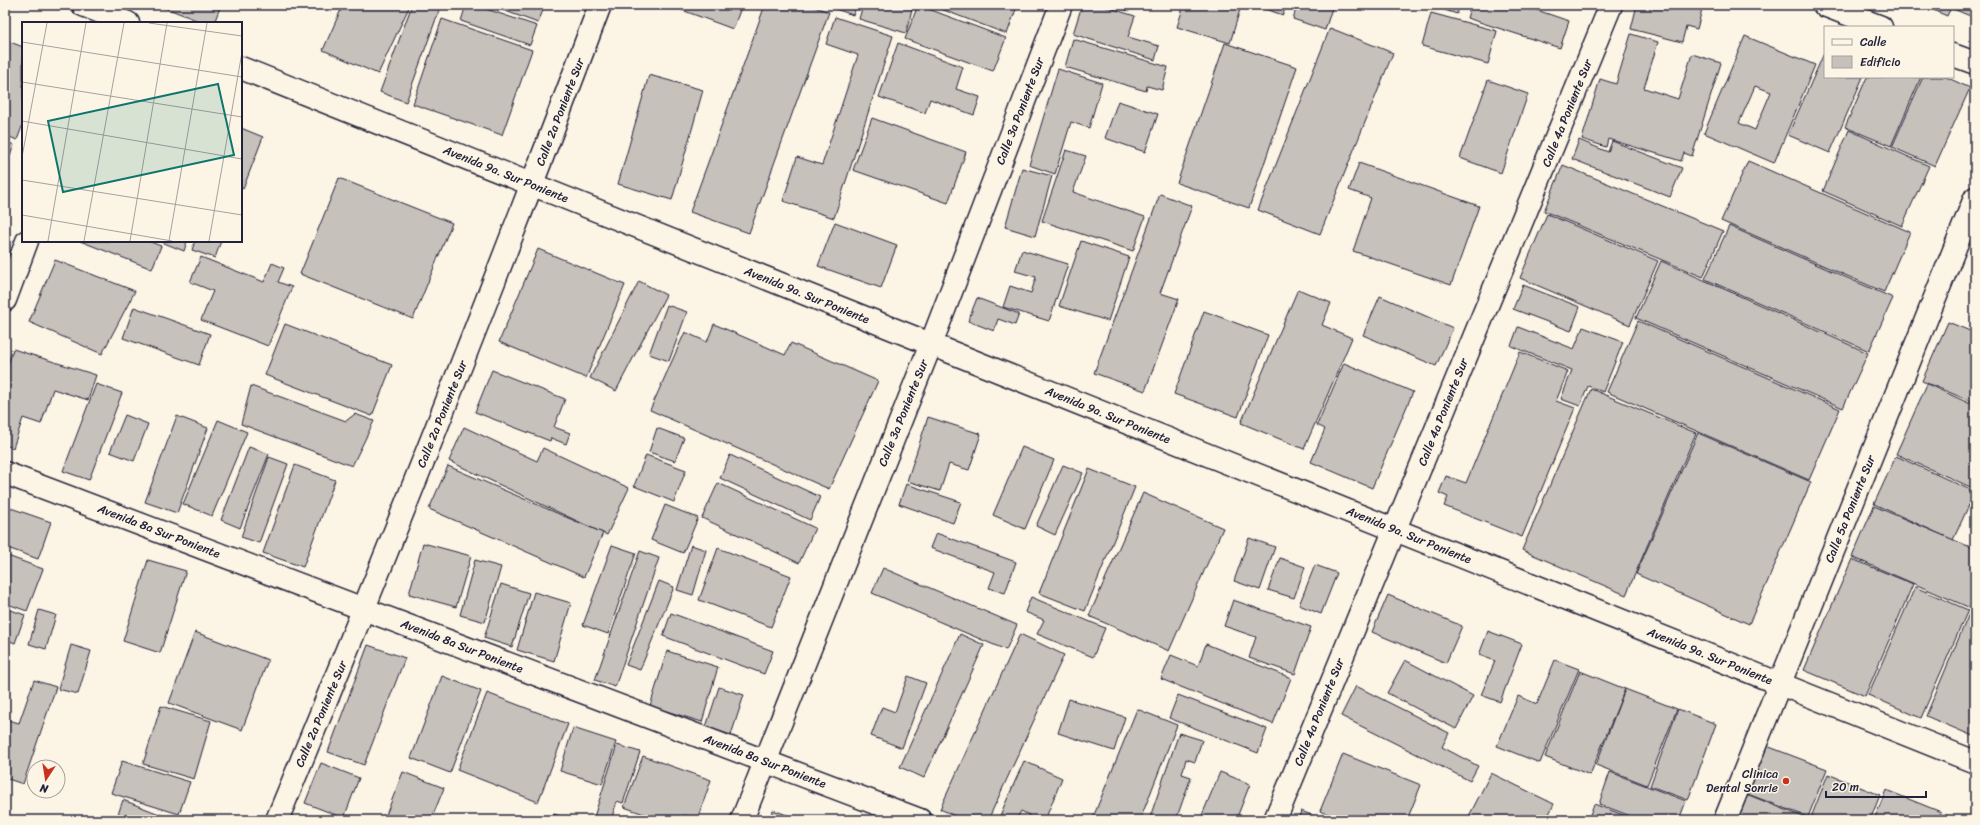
<svg xmlns="http://www.w3.org/2000/svg" width="1980" height="825" font-family="Sriracha,sans-serif">
<style>
.building{fill:#c6c1bb;stroke:#22223b;fill-rule:evenodd}
.lines{fill:none;stroke-linecap:round;stroke-linejoin:round}
.minor-casing{stroke:#22223b;stroke-width:25}
.secondary-casing{stroke:#22223b;stroke-width:25}
.minor{stroke:#fcf5e5;stroke-width:22}
.secondary{stroke:#fcf5e5;stroke-width:22}
.poi-dot{fill:#c8321e;stroke:#fcf5e5;stroke-width:1.5}
.labels{text-anchor:middle;dominant-baseline:central;stroke-width:3;stroke-linejoin:round;paint-order:stroke}
.street-label{font-size:12px;fill:#22223b;stroke:#fcf5e5}
.poi-label{font-size:12px;fill:#22223b;stroke:#fcf5e5;text-anchor:end}
.inset-road{fill:none;stroke:#a5a1a1;stroke-width:1}
.view{fill:#0f766e;fill-opacity:0.15;stroke:#0f766e;stroke-width:2}
.inset-edge{fill:none;stroke:#22223b;stroke-width:2}
</style>
<rect width="100%" height="100%" fill="#fcf5e5"/>
<filter id="ink" filterUnits="userSpaceOnUse"><feTurbulence type="fractalNoise" baseFrequency=".025" numOctaves="2"/><feDisplacementMap in="SourceGraphic" scale="8" xChannelSelector="R" yChannelSelector="G"/><feConvolveMatrix kernelMatrix="1 2 1 2 8 2 1 2 1" color-interpolation-filters="sRGB"/></filter>
<g filter="url(#ink)">
<g class="building">
<polygon points="158,5 221,5 214,23 204,23"/>
<polygon points="343,5 410,5 378,74 323,50"/>
<polygon points="412,5 441,5 406,102 380,92"/>
<polygon points="466,5 474,5 537,26 530,45 461,21"/>
<polygon points="489,5 545,5 538,23"/>
<polygon points="671,5 742,5 733,29 671,6"/>
<polygon points="765,5 809,5 829,12 749,233 690,212"/>
<polygon points="824,5 857,5 853,15"/>
<polygon points="863,5 913,5 906,33 859,19"/>
<polygon points="918,5 1006,38 993,71 905,39"/>
<polygon points="930,5 1005,5 1016,9 1007,34"/>
<polygon points="1082,5 1100,5 1135,16 1128,37 1159,46 1155,60 1073,34"/>
<polygon points="1111,5 1131,5 1129,11"/>
<polygon points="1184,5 1241,6 1230,43 1177,27"/>
<polygon points="1260,5 1286,5 1283,15 1259,7"/>
<polygon points="1297,5 1333,5 1325,30 1293,19"/>
<polygon points="1429,5 1460,5 1457,14"/>
<polygon points="1471,5 1522,5 1569,21 1560,48 1467,18"/>
<polygon points="1637,5 1703,5 1697,29 1686,26 1682,42 1631,29"/>
<polygon points="1922,5 1952,5 1947,16"/>
<polygon points="1953,5 1975,5 1975,18 1951,8"/>
<polygon points="1431,13 1497,31 1488,64 1422,46"/>
<polygon points="835,17 893,36 834,218 783,201 797,157 822,165 858,55 826,44"/>
<polygon points="442,19 532,50 502,135 413,104"/>
<polygon points="1330,28 1393,53 1320,234 1258,210"/>
<polygon points="1631,34 1658,42 1644,88 1678,99 1692,54 1721,63 1692,156 1684,153 1681,161 1608,139 1606,147 1582,139 1600,79 1616,84"/>
<path d="M1745,36l70,29 -41,98 -70,-30zM1755,86l16,6 -16,38 -16,-7z"/>
<polygon points="1073,39 1168,67 1162,90 1147,86 1146,91 1065,67"/>
<polygon points="5,40 23,47 23,124 17,140 5,135"/>
<polygon points="898,43 963,67 956,89 980,97 974,115 930,99 925,113 879,97"/>
<polygon points="1225,43 1297,67 1249,208 1177,183"/>
<polygon points="1825,51 1825,77 1863,77 1830,153 1788,135"/>
<polygon points="1058,69 1102,83 1089,128 1071,122 1055,174 1029,165"/>
<polygon points="649,75 703,90 672,200 618,184"/>
<polygon points="1867,77 1921,77 1891,146 1845,127"/>
<polygon points="1923,77 1946,77 1970,88 1935,166 1892,147"/>
<polygon points="1488,80 1528,94 1501,173 1460,158"/>
<polygon points="1118,101 1158,114 1145,152 1105,138"/>
<polygon points="872,118 966,152 948,203 853,170"/>
<polygon points="241,128 263,137 243,189 241,188"/>
<polygon points="1849,130 1929,166 1902,226 1823,191"/>
<polygon points="1579,140 1608,152 1612,141 1682,168 1670,197 1572,159"/>
<polygon points="5,141 14,145 5,169"/>
<polygon points="1066,150 1086,156 1073,192 1145,217 1133,251 1042,221"/>
<polygon points="1748,161 1910,232 1884,292 1721,221"/>
<polygon points="1359,163 1479,206 1451,285 1353,251 1371,198 1349,190"/>
<polygon points="1563,165 1723,231 1703,277 1544,211"/>
<polygon points="1022,168 1052,176 1035,236 1005,227"/>
<polygon points="339,178 452,223 413,319 300,274"/>
<polygon points="1160,194 1192,206 1160,293 1179,299 1145,391 1094,373"/>
<polygon points="1547,214 1658,261 1630,325 1520,278"/>
<polygon points="835,222 897,245 881,288 818,266"/>
<polygon points="1729,226 1893,298 1869,351 1705,279"/>
<polygon points="80,241 148,241 161,246 152,269"/>
<polygon points="159,241 187,241 184,251"/>
<polygon points="195,241 221,241 215,258 192,250"/>
<polygon points="1081,241 1129,257 1108,321 1059,306"/>
<polygon points="538,249 625,285 586,378 499,342"/>
<polygon points="1022,250 1068,264 1049,321 1003,307 1010,286 1031,293 1036,277 1015,271"/>
<polygon points="201,257 264,282 272,263 284,268 278,282 292,287 268,346 201,320 213,291 190,282"/>
<polygon points="55,260 135,291 102,354 29,322"/>
<polygon points="1661,261 1868,353 1843,408 1636,318"/>
<polygon points="639,281 666,295 616,391 590,378"/>
<polygon points="1523,285 1580,307 1571,331 1513,309"/>
<polygon points="1298,289 1331,303 1322,325 1352,338 1304,449 1241,423"/>
<polygon points="1380,296 1453,328 1436,366 1363,335"/>
<polygon points="977,298 1019,314 1015,325 998,319 994,331 968,321"/>
<polygon points="667,305 687,312 669,361 649,354"/>
<polygon points="134,307 210,334 199,365 123,338"/>
<polygon points="1204,311 1268,335 1238,417 1174,394"/>
<polygon points="1638,321 1840,409 1809,480 1607,392"/>
<polygon points="1948,322 1975,333 1975,403 1922,381"/>
<polygon points="285,324 392,365 372,416 265,375"/>
<polygon points="714,324 785,355 791,343 878,381 829,489 650,410 685,332 707,342"/>
<polygon points="1518,327 1574,349 1583,327 1623,342 1603,392 1588,386 1580,406 1561,399 1572,370 1511,346"/>
<polygon points="13,349 96,375 88,400 53,389 41,424 23,418 13,448 5,445 5,374"/>
<polygon points="1520,352 1568,371 1556,401 1575,408 1522,537 1444,506 1448,497 1439,493 1446,476 1466,483"/>
<polygon points="1344,363 1413,392 1372,488 1311,462 1325,429 1317,425"/>
<polygon points="492,370 565,399 554,427 570,433 566,444 551,438 550,441 475,412"/>
<polygon points="96,384 122,393 89,480 63,471"/>
<polygon points="1927,384 1975,406 1975,489 1896,454"/>
<polygon points="251,386 346,421 355,414 374,421 352,466 241,424"/>
<polygon points="1591,389 1696,433 1626,595 1522,550"/>
<polygon points="125,415 148,424 134,461 110,452"/>
<polygon points="177,416 208,428 177,513 145,502"/>
<polygon points="928,417 981,434 969,470 949,464 940,491 907,481"/>
<polygon points="218,420 247,432 212,516 183,504"/>
<polygon points="464,427 537,461 543,448 629,488 607,535 449,461"/>
<polygon points="657,428 684,438 675,461 649,452"/>
<polygon points="1698,433 1811,482 1749,624 1636,574"/>
<polygon points="249,447 269,454 240,528 221,520"/>
<polygon points="1022,447 1054,460 1025,529 993,515"/>
<polygon points="646,455 686,470 674,502 634,486"/>
<polygon points="730,455 820,497 810,520 720,478"/>
<polygon points="1896,456 1975,492 1953,540 1874,504"/>
<polygon points="269,457 288,464 259,543 241,537"/>
<polygon points="295,465 335,480 303,567 263,553"/>
<polygon points="1063,465 1083,473 1055,535 1036,526"/>
<polygon points="448,466 603,533 584,577 429,509"/>
<polygon points="1089,469 1135,487 1085,611 1039,593"/>
<polygon points="718,483 815,528 799,563 702,518"/>
<polygon points="906,484 961,502 953,523 899,504"/>
<polygon points="1143,493 1223,528 1169,651 1089,616"/>
<polygon points="665,505 698,518 683,553 651,540"/>
<polygon points="5,506 51,522 38,559 5,547"/>
<polygon points="1874,506 1975,549 1975,610 1852,557"/>
<polygon points="936,533 1016,562 1005,593 989,588 995,572 930,548"/>
<polygon points="1249,538 1275,547 1260,590 1234,581"/>
<polygon points="423,543 471,556 456,607 409,594"/>
<polygon points="612,545 636,553 608,634 583,625"/>
<polygon points="691,545 706,550 693,595 677,590"/>
<polygon points="718,548 791,576 771,627 699,600"/>
<polygon points="640,551 659,558 615,687 595,680"/>
<polygon points="5,555 43,569 27,611 5,603"/>
<polygon points="1280,558 1305,567 1294,598 1268,590"/>
<polygon points="1852,559 1913,584 1865,696 1804,670"/>
<polygon points="148,560 186,571 160,653 123,641"/>
<polygon points="475,560 501,567 485,622 460,615"/>
<polygon points="1315,565 1337,573 1321,614 1299,605"/>
<polygon points="883,568 1017,625 1006,650 872,593"/>
<polygon points="659,581 674,587 640,670 626,665"/>
<polygon points="501,584 529,593 512,647 484,638"/>
<polygon points="1915,587 1968,610 1921,718 1868,695"/>
<polygon points="534,592 571,603 554,661 517,650"/>
<polygon points="1388,595 1462,626 1446,663 1372,632"/>
<polygon points="1031,597 1105,628 1093,657 1037,634 1044,620 1025,612"/>
<polygon points="1233,600 1311,627 1295,674 1249,658 1256,637 1224,626"/>
<polygon points="5,608 25,615 15,643 5,639"/>
<polygon points="1971,609 1975,611 1975,737 1926,716"/>
<polygon points="39,610 56,615 46,649 29,644"/>
<polygon points="671,613 773,651 764,674 663,636"/>
<polygon points="1488,631 1522,644 1500,702 1481,695 1495,661 1479,655"/>
<polygon points="195,632 268,660 242,730 169,703"/>
<polygon points="960,634 984,645 924,778 900,767"/>
<polygon points="1020,634 1064,655 988,820 964,820 940,809"/>
<polygon points="1206,644 1291,678 1273,724 1161,679 1171,655 1198,666"/>
<polygon points="71,645 91,651 78,694 58,689"/>
<polygon points="368,645 405,658 364,765 328,752"/>
<polygon points="667,651 718,667 702,722 650,706"/>
<polygon points="1405,660 1473,696 1456,729 1387,693"/>
<polygon points="1555,660 1579,669 1540,763 1497,746 1518,696 1537,704"/>
<polygon points="1580,671 1625,689 1590,775 1545,757"/>
<polygon points="442,676 481,691 450,773 411,758"/>
<polygon points="908,676 926,683 902,748 871,736 882,707 895,712"/>
<polygon points="34,680 56,687 23,784 5,778 5,719 19,723"/>
<polygon points="1356,686 1449,733 1442,747 1478,766 1470,781 1341,716"/>
<polygon points="719,687 744,695 731,735 706,727"/>
<polygon points="1625,689 1677,709 1647,785 1596,765"/>
<polygon points="487,693 568,724 538,802 457,770"/>
<polygon points="1178,695 1267,729 1258,753 1169,718"/>
<polygon points="1069,699 1125,717 1114,751 1058,733"/>
<polygon points="161,706 211,721 194,779 143,764"/>
<polygon points="1137,709 1177,725 1140,820 1092,820"/>
<polygon points="1678,709 1716,724 1688,800 1650,786"/>
<polygon points="573,728 616,742 602,784 560,771"/>
<polygon points="1179,733 1202,740 1195,762 1186,759 1182,774 1191,777 1176,820 1149,820"/>
<polygon points="617,745 640,752 623,803 617,801 611,820 593,820"/>
<polygon points="1764,745 1827,769 1808,817 1745,793"/>
<polygon points="1343,754 1421,785 1407,820 1342,820 1320,811"/>
<polygon points="643,756 711,780 697,820 684,815 682,820 661,820 624,807"/>
<polygon points="122,761 190,782 179,814 111,793"/>
<polygon points="1024,761 1062,778 1045,820 1027,820 1029,815 1021,811 1016,820 998,820"/>
<polygon points="321,763 359,778 344,818 305,803"/>
<polygon points="403,772 444,788 431,820 384,820"/>
<polygon points="1220,772 1250,784 1236,820 1200,820"/>
<polygon points="1610,772 1686,801 1679,820 1641,820 1599,804"/>
<polygon points="1491,773 1554,804 1546,820 1467,820"/>
<polygon points="1828,774 1880,795 1870,820 1810,820"/>
<polygon points="1886,790 1941,812 1938,820 1874,820"/>
<polygon points="1744,793 1808,819 1808,820 1733,820"/>
<polygon points="123,800 175,820 116,820"/>
<polygon points="1594,804 1636,820 1588,820"/>
<polygon points="773,810 801,820 769,820"/>
<polygon points="1301,811 1325,820 1298,820"/>
<polygon points="554,814 572,820 552,820"/>
<polygon points="1942,814 1957,820 1940,820"/>
</g>
<g class="lines">
<g class="minor-casing">
<g id="minor">
<polyline points="1824,5 1881,27"/>
<polyline points="1953,55 1975,63"/>
<polyline points="5,473 920,820"/>
<path d="M277,820c112,-270 220,-541 323,-815"/>
<polyline points="742,820 931,344 1061,5"/>
<polyline points="1275,820 1611,5"/>
<polyline points="1725,820 1975,198"/>
</g>
</g>
<g class="secondary-casing">
<g id="secondary">
<polyline points="83,5 128,23"/>
<polyline points="241,68 1975,762"/>
<polyline points="5,300 27,241"/>
</g>
</g>
<use href="#minor" class="minor"/>
<use href="#secondary" class="secondary"/>
</g>
</g>
<circle class="poi-dot" cx="1786" cy="781" r="4"/>
<g class="labels">
<g class="street-label">
<text transform="translate(1020 111) rotate(-69)">Calle 3a Poniente Sur</text>
<text transform="translate(560 112) rotate(-69)">Calle 2a Poniente Sur</text>
<text transform="translate(1567 113) rotate(-68)">Calle 4a Poniente Sur</text>
<text transform="translate(506 174) rotate(22)">Avenida 9a. Sur Poniente</text>
<text transform="translate(807 295) rotate(22)">Avenida 9a. Sur Poniente</text>
<text transform="translate(1443 412) rotate(-68)">Calle 4a Poniente Sur</text>
<text transform="translate(903 413) rotate(-68)">Calle 3a Poniente Sur</text>
<text transform="translate(442 414) rotate(-68)">Calle 2a Poniente Sur</text>
<text transform="translate(1108 415) rotate(22)">Avenida 9a. Sur Poniente</text>
<text transform="translate(1850 509) rotate(-68)">Calle 5a Poniente Sur</text>
<text transform="translate(159 531) rotate(21)">Avenida 8a Sur Poniente</text>
<text transform="translate(1409 535) rotate(22)">Avenida 9a. Sur Poniente</text>
<text transform="translate(462 646) rotate(21)">Avenida 8a Sur Poniente</text>
<text transform="translate(1710 656) rotate(22)">Avenida 9a. Sur Poniente</text>
<text transform="translate(1319 712) rotate(-68)">Calle 4a Poniente Sur</text>
<text transform="translate(321 714) rotate(-67)">Calle 2a Poniente Sur</text>
<text transform="translate(765 761) rotate(21)">Avenida 8a Sur Poniente</text>
</g>
<g class="poi-label">
<text x="1778" y="774">Clinica<tspan x="1778" dy="14">Dental Sonrie</tspan></text>
</g>
</g>
<g transform="translate(22 22)">
<rect width="220" height="220" fill="#fcf5e5"/>
<path class="inset-road" d="M127,1l93,13M0,20l220,35M0,60l220,35M0,99l220,38M202,134l18,-104M0,135l25,-134M0,158l220,35M0,193l150,26M26,219l38,-218M62,219l40,-218M108,219l37,-218M147,219l38,-218M187,219l15,-85"/>
<path class="view" d="M196,62l16,71 -171,37 -15,-71z"/>
<rect width="220" height="220" class="inset-edge"/>
</g>
<rect width="1980" height="825" fill="none" stroke="#fcf5e5" stroke-width="20"/>
<rect x="10" y="10" width="1960" height="805" fill="none" stroke="#22223b" stroke-width="1.5" filter="url(#ink)"/>
<rect x="1824" y="26" width="130" height="52" fill="#fcf5e5" stroke="#a5a1a1"/>
<rect x="1832" y="39" width="20" height="6" fill="#fcf5e5" stroke="#a5a1a1"/>
<text x="1860" y="46" font-size="12" fill="#22223b">Calle</text>
<rect x="1832" y="56" width="20" height="12" fill="#c6c1bb" stroke="#a5a1a1"/>
<text x="1860" y="66" font-size="12" fill="#22223b">Edificio</text>
<g transform="translate(46 779) rotate(192)"><circle r="19" fill="#fcf5e5" stroke="#a5a1a1"/>
<path d="M0-3L7 15L0 10L-7 15Z" fill="#c8321e"/>
<text y="-6" font-size="11" font-weight="bold" text-anchor="middle" fill="#22223b">N</text>
</g>
<path d="M1826 791v6h100v-6" fill="none" stroke="#22223b" stroke-width="2"/>
<text x="1832" y="791" font-size="12" fill="#22223b" stroke="#fcf5e5" stroke-width="3" paint-order="stroke">20 m</text>
</svg>
